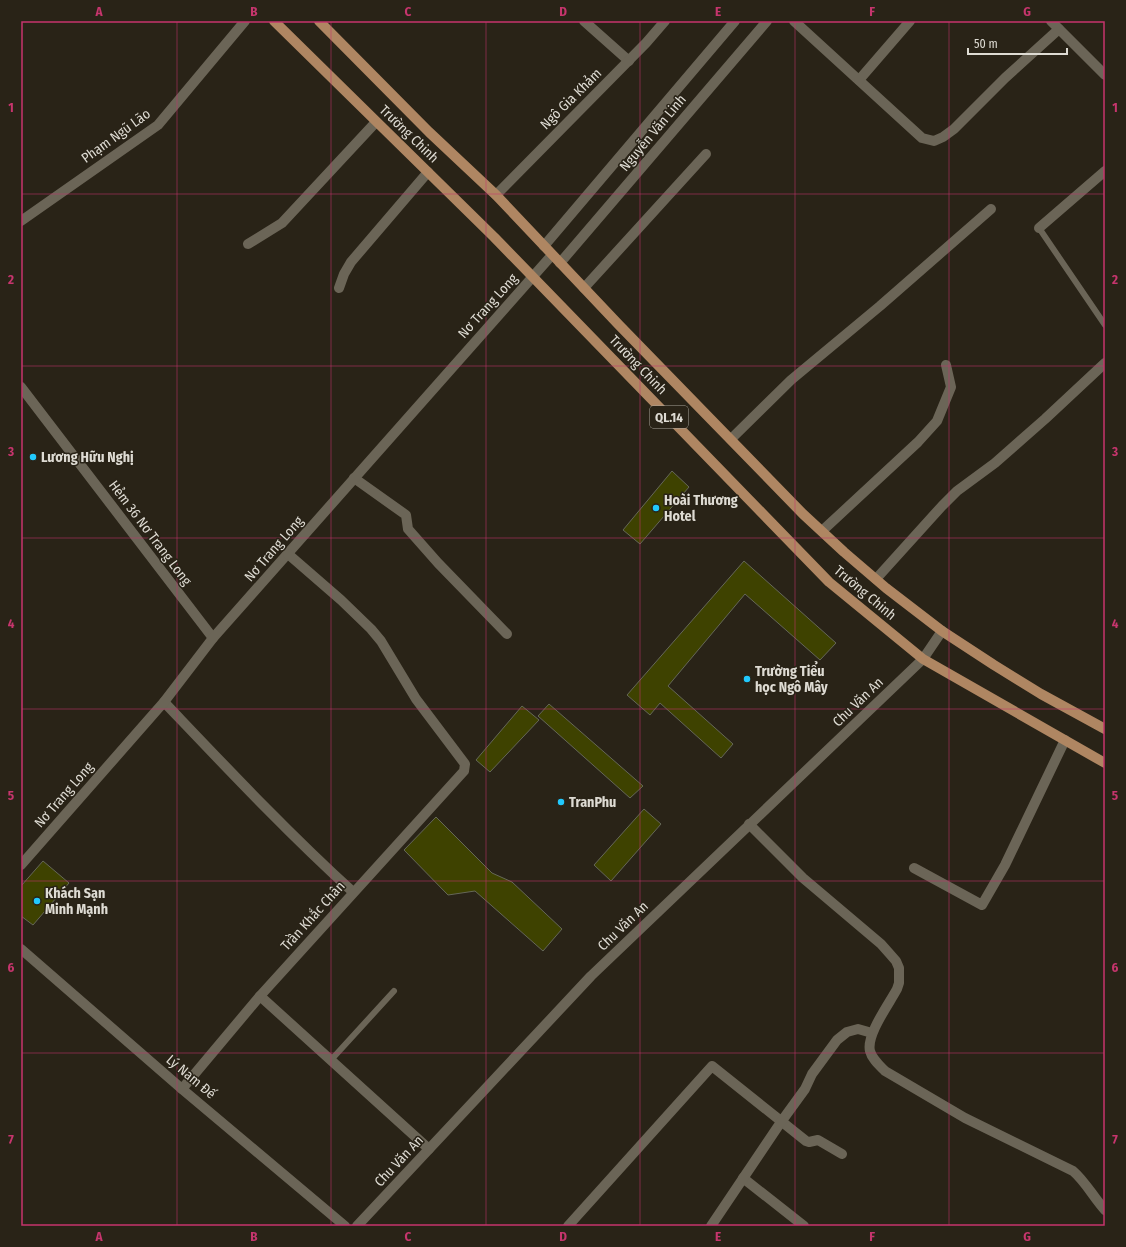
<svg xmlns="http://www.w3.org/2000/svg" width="1126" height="1247" font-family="'Fira Sans Condensed',sans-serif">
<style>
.building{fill:#3e4200;stroke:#656758}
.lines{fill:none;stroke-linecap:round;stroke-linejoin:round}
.service{stroke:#6b6557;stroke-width:6}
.minor{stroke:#6b6557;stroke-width:10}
.tertiary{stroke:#6b6557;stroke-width:10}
.primary{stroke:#af8662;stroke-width:10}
.grid{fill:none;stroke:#c6356d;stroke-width:1;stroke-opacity:0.55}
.poi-dot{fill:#21c9fd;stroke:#292317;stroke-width:1.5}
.labels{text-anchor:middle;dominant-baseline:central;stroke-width:3;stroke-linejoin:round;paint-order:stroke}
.shield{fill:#292317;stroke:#a8a49b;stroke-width:1}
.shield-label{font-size:13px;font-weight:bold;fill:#dedbd3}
.street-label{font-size:14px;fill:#dedbd3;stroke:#292317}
.poi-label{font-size:14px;font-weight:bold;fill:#dedbd3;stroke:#292317;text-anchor:start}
.neatline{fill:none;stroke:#c6356d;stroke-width:1.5}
.grid-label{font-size:13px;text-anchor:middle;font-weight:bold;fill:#c6356d}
</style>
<rect width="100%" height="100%" fill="#292317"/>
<g class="building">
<polygon points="672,471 689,487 640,544 623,530"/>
<polygon points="744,561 836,643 820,660 745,594 668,686 733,744 721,758 660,703 650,715 627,695"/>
<polygon points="549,704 643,786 630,798 538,716"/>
<polygon points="522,706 539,720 490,772 476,760"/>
<polygon points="644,809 661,824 611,881 594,865"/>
<polygon points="436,817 492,873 512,882 562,929 543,951 475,891 448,895 404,850"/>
<polygon points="43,861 69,883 33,925 21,916 21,886"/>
</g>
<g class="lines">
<g class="service">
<polyline points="1039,228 1105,325"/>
<polyline points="331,1060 394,991"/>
</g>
<g class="minor">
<polyline points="584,21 629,61"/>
<polyline points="794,21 922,138 934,141 943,137 954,129 1005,78 1059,29"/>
<polyline points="1051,21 1105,75"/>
<polyline points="859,80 910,21"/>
<polyline points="496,195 646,43 665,21"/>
<polyline points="21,221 158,125 245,21"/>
<polyline points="1039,228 1105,171"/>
<polyline points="248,244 282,223 376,122"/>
<polyline points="339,288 344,274 351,262 428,172"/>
<polyline points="584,288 706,154"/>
<polyline points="21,387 213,638"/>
<polyline points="731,439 791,380 880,306 991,209"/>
<polyline points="354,478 406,515 408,529 438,563 507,634"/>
<polyline points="822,531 918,442 937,421 951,387 946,365"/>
<polyline points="876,579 942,506 957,491 995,463 1045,419 1105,363"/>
<path d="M164,702c62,65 123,130 189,190"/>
<path d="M749,824l54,54 78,66 8,9 7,8 3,7v15l-2,6c-8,15 -31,46 -27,62 2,8 9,14 15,20l80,47 108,53c12,10 21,27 32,39"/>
<polyline points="21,865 164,702 213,638 552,255"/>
<polyline points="914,868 982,905 1005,865 1065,740"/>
<polyline points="260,996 429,1149"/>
<polyline points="182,1089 260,996 464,771 465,764 416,699 381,641 371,629 341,600 288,554"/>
<polyline points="743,1178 804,1226"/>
<polyline points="357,1226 591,976 923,659 942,631"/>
<polyline points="568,1226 712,1066 806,1141 809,1142 818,1140 842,1154"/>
<polyline points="711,1226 781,1122 805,1089 812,1074 837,1040 847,1032 858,1029 872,1033"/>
</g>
<g class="tertiary">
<polyline points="544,246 735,21"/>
<polyline points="560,263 767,21"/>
<polyline points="21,949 182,1089 345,1226"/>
</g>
<g class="primary">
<polyline points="274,21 494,237 829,582 923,659 1105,763"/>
<polyline points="319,21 429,132 496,195 619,325 803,514 844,552 886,588 942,631 994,665 1041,694 1105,729"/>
</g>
</g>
<path class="grid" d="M177,21v1205M331,21v1205M486,21v1205M640,21v1205M795,21v1205M949,21v1205M21,194h1084M21,366h1084M21,538h1084M21,709h1084M21,881h1084M21,1053h1084"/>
<g class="poi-dot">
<circle cx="33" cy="457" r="4"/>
<circle cx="656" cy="508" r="4"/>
<circle cx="747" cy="679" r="4"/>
<circle cx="561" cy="802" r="4"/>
<circle cx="37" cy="901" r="4"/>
</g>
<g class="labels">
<rect class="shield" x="650" y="406" width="38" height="22" rx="3"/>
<g class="shield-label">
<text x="669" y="417">QL.14</text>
</g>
<g class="street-label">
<text transform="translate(571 99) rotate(-45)">Ngô Gia Khảm</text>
<text transform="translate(653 133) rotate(-50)">Nguyễn Văn Linh</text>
<text transform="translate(409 134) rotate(44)">Trường Chinh</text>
<text transform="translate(116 136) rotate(-36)">Phạm Ngũ Lão</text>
<text transform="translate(488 306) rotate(-48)">Nơ Trang Long</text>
<text transform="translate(638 365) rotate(46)">Trường Chinh</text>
<text transform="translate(150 533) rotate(53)">Hẻm 36 Nơ Trang Long</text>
<text transform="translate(274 549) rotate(-49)">Nơ Trang Long</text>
<text transform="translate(865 593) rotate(40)">Trường Chinh</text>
<text transform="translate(858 702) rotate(-44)">Chu Văn An</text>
<text transform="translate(64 795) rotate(-49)">Nơ Trang Long</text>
<text transform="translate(313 916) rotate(-48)">Trần Khắc Chân</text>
<text transform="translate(623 926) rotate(-44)">Chu Văn An</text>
<text transform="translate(191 1077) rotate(40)">Lý Nam Đế</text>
<text transform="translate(399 1161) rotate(-47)">Chu Văn An</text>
</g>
<g class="poi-label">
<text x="41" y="457">Lương Hữu Nghị</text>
<text x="664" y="500">Hoài Thương<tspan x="664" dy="16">Hotel</tspan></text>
<text x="755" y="671">Trường Tiểu<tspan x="755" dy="16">học Ngô Mây</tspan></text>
<text x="569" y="802">TranPhu</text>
<text x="45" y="893">Khách Sạn<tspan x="45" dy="16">Minh Mạnh</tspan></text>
</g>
</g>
<rect width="1126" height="1247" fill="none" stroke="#292317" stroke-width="44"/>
<path d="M968 48v6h99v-6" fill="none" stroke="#dedbd3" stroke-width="2"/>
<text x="974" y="48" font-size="12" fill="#dedbd3" stroke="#292317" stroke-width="3" paint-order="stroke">50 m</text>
<rect x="22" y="22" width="1082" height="1203" class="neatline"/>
<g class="grid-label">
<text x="99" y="16">A</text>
<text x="254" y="16">B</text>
<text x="408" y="16">C</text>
<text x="563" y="16">D</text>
<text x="718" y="16">E</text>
<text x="872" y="16">F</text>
<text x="1027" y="16">G</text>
<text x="11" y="112">1</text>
<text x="1115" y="112">1</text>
<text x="11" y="284">2</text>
<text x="1115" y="284">2</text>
<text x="11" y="456">3</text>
<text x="1115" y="456">3</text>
<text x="11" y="628">4</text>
<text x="1115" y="628">4</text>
<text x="11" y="800">5</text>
<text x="1115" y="800">5</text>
<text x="11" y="972">6</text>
<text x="1115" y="972">6</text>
<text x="11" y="1144">7</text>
<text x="1115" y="1144">7</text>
<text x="99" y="1241">A</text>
<text x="254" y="1241">B</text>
<text x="408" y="1241">C</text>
<text x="563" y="1241">D</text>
<text x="718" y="1241">E</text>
<text x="872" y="1241">F</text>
<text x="1027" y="1241">G</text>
</g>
</svg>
